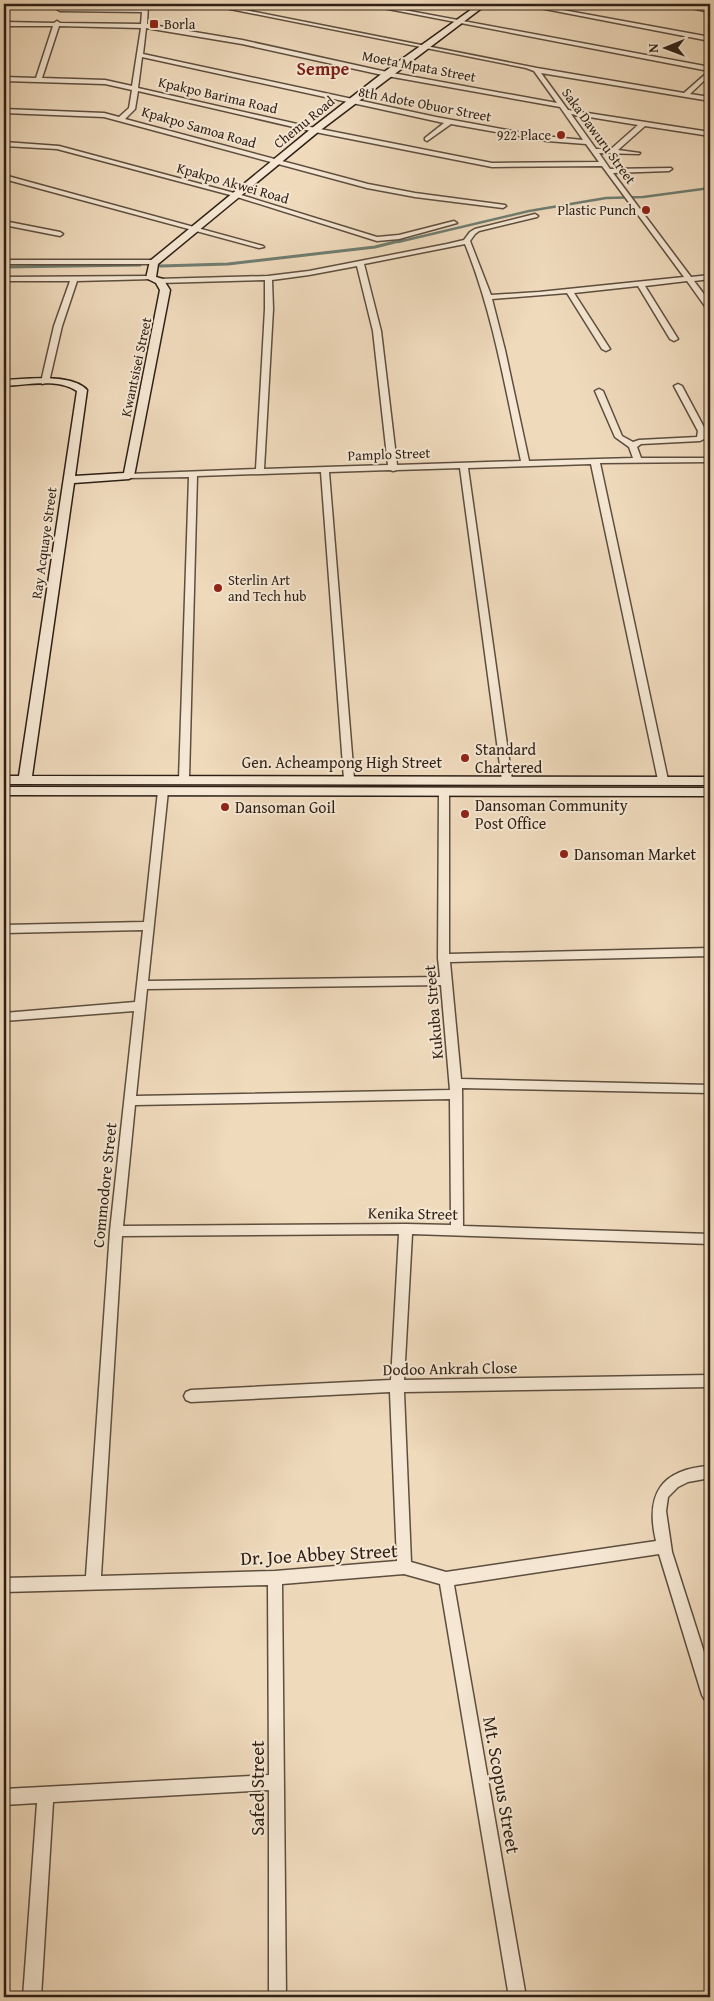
<svg xmlns="http://www.w3.org/2000/svg" width="714" height="2001" font-family="'Gentium Book Plus',serif">
<style>
.lines{fill:none;stroke-linecap:round;stroke-linejoin:round}
.stream-far1{stroke:#6f7d70;stroke-width:2.5}
.stream{stroke:#6f7d70;stroke-width:3}
.street-casing{stroke:#5e4e3f;stroke-width:3}
.secondary-casing{stroke:#2e1f15;stroke-width:3}
.street{fill:#f5e7d3;fill-rule:evenodd}
.secondary{fill:#f5e7d3;fill-rule:evenodd}
.poi-dot{fill:#8f2418;stroke:#f5e7d3;stroke-width:2}
.labels{text-anchor:middle;dominant-baseline:central;stroke-width:4;stroke-linejoin:round;paint-order:stroke}
.far-poi-label{font-size:14px;fill:#2e1f15;stroke:#f5e7d3;text-anchor:start}
.far-street-label{font-size:14px;fill:#2e1f15;stroke:#f5e7d3}
.poi-label{font-size:16px;fill:#2e1f15;stroke:#f5e7d3;text-anchor:start}
.street-label{font-size:16px;fill:#2e1f15;stroke:#f5e7d3}
.far-district-label{font-size:18px;font-weight:bold;fill:#7a1f14;stroke:#f5e7d3}
.near-street-label{font-size:19px;fill:#2e1f15;stroke:#f5e7d3}
</style>
<rect width="100%" height="100%" fill="#efdabc"/>
<filter id="stains"><feTurbulence type="fractalNoise" baseFrequency=".004" numOctaves="4"/><feColorMatrix values="0 0 0 0 .2 0 0 0 0 .09 0 0 0 0 .02 0 0 0 .5 -.17"/></filter>
<radialGradient id="worn" r=".72"><stop offset=".6" stop-color="#630" stop-opacity="0"/><stop offset="1" stop-color="#630" stop-opacity=".3"/></radialGradient>
<g class="lines">
<polyline class="stream-far1" points="398,242 529,211 606,198 643,197 710,188"/>
<g class="stream">
<polyline points="160,266 228,264 375,247 403,240"/>
<polyline points="4,267 140,265"/>
</g>
<g class="street-casing">
<g id="street">
<path d="M142,4h6l-1,20 95,16 145,32 170,31 -23,-32 -8,-3 -321,-64h10l322,64 147,25 25,-22 -347,-67h10l338,63v8l-20,19 20,3v4l-169,-28 27,37 142,22v4l-65,-10 -27,24 22,3 -1,1 -40,-1 11,16 61,-1 1,1 -3,2 -56,2 78,104 19,-2v4l-16,2 16,21v7h-3l-20,-28 -42,5 33,53 -4,2 -4,-2 -32,-53 -64,7 36,56 -4,2 -4,-2 -35,-56 -75,6 13,51 24,111 104,-3 -4,-11 -14,-10 -20,-46 4,-2 4,2 19,45 11,6 6,-2 58,-3 1,-6 -24,-45 4,-2 4,2 24,45 -2,8 -4,2 -59,3 -4,3 4,11h69v4l-110,1 68,317 -1,2 -4,1 -5,-3 -67,-316 -123,4 44,312 -5,3 -5,-3 -42,-312 -63,2 -4,1 -3,-1 -61,2 25,307 -5,3 -5,-3 -23,-307 -124,4 -8,303 -1,2h-8l-1,-2 10,-302 -60,1 -4,-2 4,-2 127,-5 9,-160v-29l-105,3h-3v-4l111,-3 41,-5 138,-27 17,-4 6,-8 5,-3 60,-15 3,2 -1,1 -58,14 -4,3 -5,7 21,54 48,-3 145,-15 -82,-111 -110,1 -177,-35 -177,-41 -3,18 -10,10 243,65 47,9 90,12 1,1 -3,2 -88,-11 -48,-9 -263,-71 -100,-4v-4l100,4 15,4 10,-9 3,-18 -27,-6 -101,-3v-4l32,1 17,-52h-49v-4l50,1 3,-2 3,2 81,1 1,-12 -82,-1 -3,-2 3,-2 82,1zM59,26l82,2 -9,58 -27,-6 -63,-2zM146,28l96,16 145,32 173,31 23,33 -49,-5 -98,-18 -293,-63zM142,57l302,66 -19,15v2l2,1 24,-17 96,17 39,3 13,18 -107,1 -177,-35 -177,-40zM571,114l67,11 -27,24h-15zM465,244c28,69 40,143 56,217l-124,4 -16,-134 -17,-67zM357,266l16,65 15,134 -124,4 9,-160 -1,-29 37,-5z"/>
<polygon points="519,4 530,4 710,37 710,41"/>
<polygon points="672,4 683,4 710,8 710,12"/>
<polygon points="4,142 59,146 238,194 377,237 399,235 454,221 457,223 399,239 377,241 234,196 57,149 4,146"/>
<polygon points="4,175 263,246 264,247 259,248 4,179"/>
<polygon points="4,221 60,232 63,234 60,236 4,225"/>
<polygon points="4,260 155,260 158,262 155,264 4,264"/>
<polygon points="151,276 153,277 153,279 77,281 62,326 49,382 42,384 41,382 54,326 70,281 4,281 4,277"/>
<path d="M163,788l5,3 -20,190 292,-4 -2,-19 1,-166 5,-3 5,3v162l261,-6v8l-260,6 11,117 249,6v8l-248,-5 1,138 247,8v10l-298,-10 -8,146 306,-5v12l-306,5 7,170 35,10 210,-31c-11,-47 5,-72 54,-75v12l-22,4 -10,5 -10,10 -2,14 6,41 38,119v31l-5,-2 -3,-5 -43,-141 -205,31 72,412h-17l-69,-413 -36,-10 -122,10 4,413h-17v-207l-216,12 -12,195h-18l14,-194 -33,2v-16l265,-14 -1,-190 -264,7v-14l82,-2 24,-345 24,-220 -130,10v-8l131,-11 8,-72 -139,3v-8l140,-3 14,-131zM441,985l9,105 -314,6 11,-107zM450,1099l1,126 -45,-1 -283,2 12,-121zM399,1234l-8,146 -200,10 -5,2 -2,4 2,4 5,2 199,-10 7,169 -122,10 -174,5 21,-340z"/>
</g>
</g>
<g class="secondary-casing">
<g id="secondary">
<path d="M479,4h8l-169,128 -160,132 -2,13 7,2 7,11 -36,186 -5,3 -55,4 -42,293 678,1v8l-706,-1v-8h15l58,-385c-19,-13 -51,-6 -73,-5v-6c21,-1 68,-7 83,10l-12,86 49,-3 36,-183 -4,-7 -10,-5 4,-17 162,-133 72,-56z"/>
<polygon points="4,787 710,788 710,796 4,795"/>
</g>
</g>
<use href="#street" class="street"/>
<use href="#secondary" class="secondary"/>
</g>
<g class="poi-dot">
<rect x="149" y="19" width="10" height="10" rx="2.5"/>
<circle cx="561" cy="135" r="5"/>
<circle cx="646" cy="210" r="5"/>
<circle cx="218" cy="588" r="5"/>
<circle cx="465" cy="758" r="5"/>
<circle cx="225" cy="807" r="5"/>
<circle cx="465" cy="814" r="5"/>
<circle cx="564" cy="854" r="5"/>
</g>
<g class="labels">
<g class="far-poi-label">
<text x="164" y="24">Borla</text>
<text x="551" y="135" text-anchor="end">922 Place</text>
<text x="636" y="210" text-anchor="end">Plastic Punch</text>
<text x="228" y="580">Sterlin Art<tspan x="228" dy="16">and Tech hub</tspan></text>
</g>
<g class="far-street-label">
<text transform="translate(419 66) rotate(11)">Moeta Mpata Street</text>
<text transform="translate(218 95) rotate(13)">Kpakpo Barima Road</text>
<text transform="translate(425 104) rotate(11)">8th Adote Obuor Street</text>
<text transform="translate(304 122) rotate(-39)">Chemu Road</text>
<text transform="translate(199 127) rotate(16)">Kpakpo Samoa Road</text>
<text transform="translate(599 136) rotate(54)">Saka Dawuru Street</text>
<text transform="translate(233 183) rotate(16)">Kpakpo Akwei Road</text>
<text transform="translate(136 367) rotate(-78)">Kwantsisei Street</text>
<text transform="translate(389 454) rotate(-2)">Pamplo Street</text>
<text transform="translate(44 543) rotate(-82)">Ray Acquaye Street</text>
</g>
<g class="poi-label">
<text x="475" y="749">Standard<tspan x="475" dy="18">Chartered</tspan></text>
<text x="475" y="805">Dansoman Community<tspan x="475" dy="18">Post Office</tspan></text>
<text x="235" y="807">Dansoman Goil</text>
<text x="574" y="854">Dansoman Market</text>
</g>
<g class="street-label">
<text x="342" y="762">Gen. Acheampong High Street</text>
<text transform="translate(433 1012) rotate(-95)">Kukuba Street</text>
<text transform="translate(104 1185) rotate(-84)">Commodore Street</text>
<text transform="translate(413 1213) rotate(1)">Kenika Street</text>
<text transform="translate(450 1368) rotate(-1)">Dodoo Ankrah Close</text>
</g>
<g class="far-district-label">
<text x="323" y="68">Sempe</text>
</g>
<g class="near-street-label">
<text transform="translate(319 1554) rotate(-3)">Dr. Joe Abbey Street</text>
<text transform="translate(502 1785) rotate(80)">Mt. Scopus Street</text>
<text transform="translate(257 1788) rotate(-90)">Safed Street</text>
</g>
</g>
<rect width="714" height="2001" fill="none" stroke="#efdabc" stroke-width="20"/>
<rect x="5" y="5" width="704" height="1991" fill="none" stroke="#2e1f15" stroke-width="2.5"/>
<rect x="10" y="10" width="694" height="1981" fill="none" stroke="#2e1f15"/>
<g transform="translate(666 48) rotate(269)" stroke="#f5e7d3" stroke-width="4" paint-order="stroke">
<path d="M0-4L9 19L0 12L-9 19Z" fill="#2e1f15"/>
<text y="-8" font-size="14" font-weight="bold" text-anchor="middle" fill="#2e1f15">N</text>
</g>
<rect width="100%" height="100%" filter="url(#stains)"/>
<rect width="100%" height="100%" fill="url(#worn)"/>
</svg>
